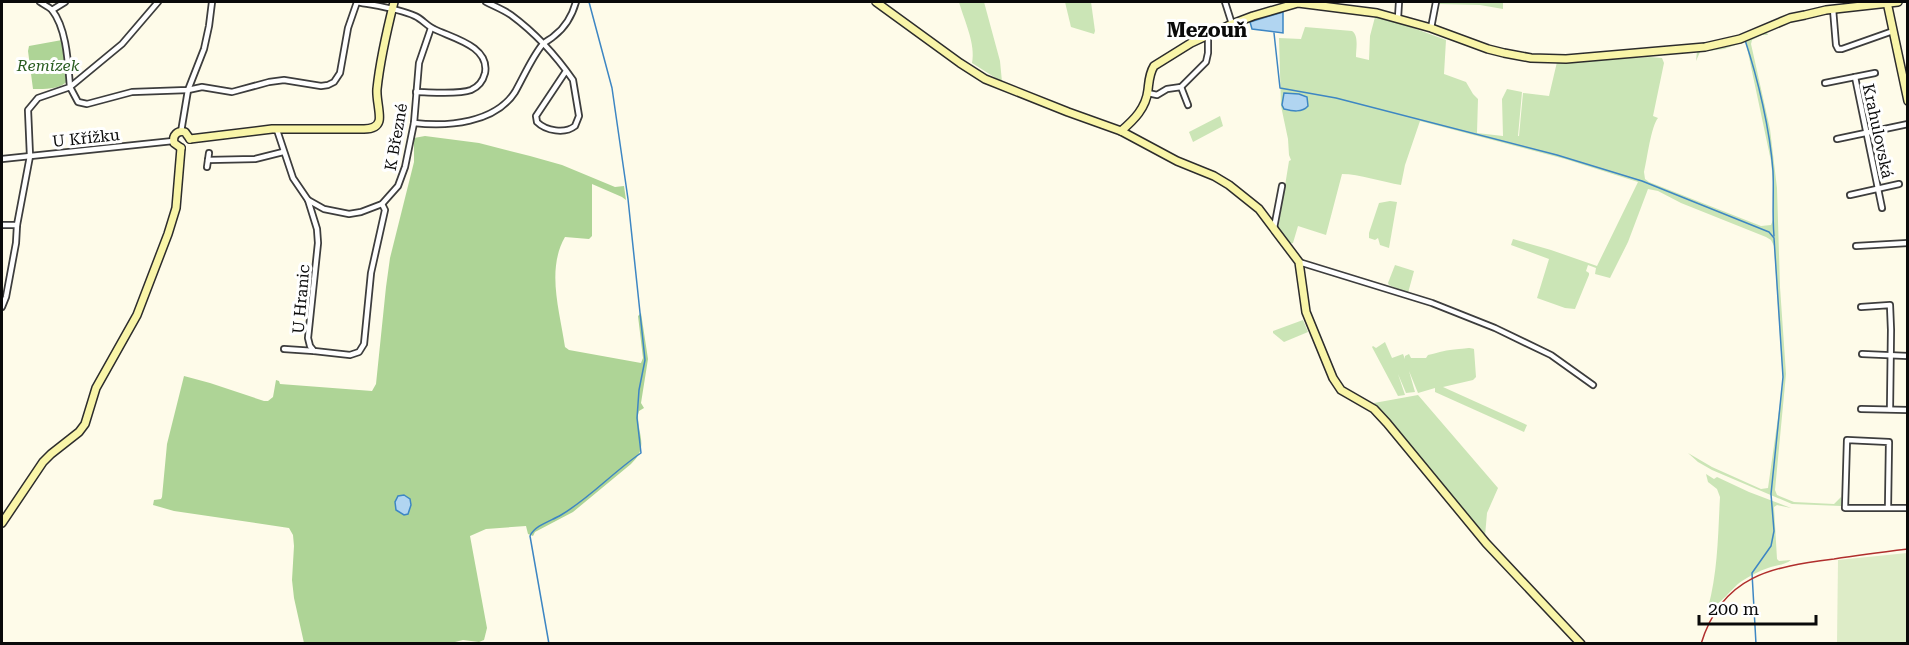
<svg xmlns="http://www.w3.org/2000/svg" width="1909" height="645" font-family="'Roboto Serif',serif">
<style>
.green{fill:#cbe5b6}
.forest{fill:#aed496}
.pitch{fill:#ddecc7}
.water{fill:#b1d5f1;stroke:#3d86c3;stroke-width:1.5}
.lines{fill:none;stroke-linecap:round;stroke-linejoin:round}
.stream{stroke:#3d86c3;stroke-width:1.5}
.street-casing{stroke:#3d3d3d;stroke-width:8}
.secondary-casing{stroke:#2c2c2c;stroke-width:10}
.street{stroke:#fff;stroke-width:4.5}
.secondary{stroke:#f9f5a8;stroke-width:7}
.rail{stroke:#b02e2d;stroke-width:1.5}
.labels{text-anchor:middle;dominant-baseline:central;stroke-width:6;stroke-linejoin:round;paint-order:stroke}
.park-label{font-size:16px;font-style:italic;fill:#295c20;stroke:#fff}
.street-label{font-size:16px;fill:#0a0a0a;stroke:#fff}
.quarter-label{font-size:20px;font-weight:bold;fill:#0a0a0a;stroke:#fff}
</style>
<rect width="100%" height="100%" fill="#fefbe9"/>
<g class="green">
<path d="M959,2h25l16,59 2,21 -30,-19c4,-19 -8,-43 -13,-61z"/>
<polygon points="1065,2 1091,2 1095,31 1094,34 1071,27"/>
<polygon points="1438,2 1503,2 1503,9 1480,5 1438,4"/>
<path d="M1375,17l30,8 41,15 -2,34 22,8 7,12 5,5 -1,34 26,3 -1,-37 5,-10 15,3 -4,44h1l4,-43 26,3 8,-34 93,-5 12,1 2,5 -11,53 5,2c-7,8 -11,42 -14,54l1,7 4,3 112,44 10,-1 2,-5v-39l-2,-20 -25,-118 -2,-1 -20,7 -24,3 -4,9 1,-10 29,-6 40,-14 2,4h-6l-10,5 -1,4 19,85 7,59 3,99 6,87 -11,116 2,5 17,7 40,2 7,-7v9l-49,-2 -80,-34 -14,-8 -10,-9 24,14 49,22 7,-1 15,-106 -9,-136 -3,-6 -5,-3 -85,-34 -23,-12 -10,-2 -20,53 -18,36 -15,-4 1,-6 -8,-3 -2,6 3,2v2l-14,34 -10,-1 -28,-10 12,-39 -38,-14 2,-6 38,11 46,16 41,-84 -73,-23 -145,-38 -15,44 -4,20c-18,-3 -42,-11 -59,-11l-16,61 -28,-9 -5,17 -4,1 -11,-15 11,-68 2,-1 -2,-5 -1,-16 -7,-33 -2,-68 22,1 4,-12 47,4c7,5 4,17 4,26l13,3 1,-24z"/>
<polygon points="1220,116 1223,126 1193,142 1189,132"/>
<polygon points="1390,201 1397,202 1389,248 1380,245 1378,238 1375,240 1369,238 1369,233 1379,203"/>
<polygon points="1395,265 1414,271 1408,293 1389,285 1388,283"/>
<polygon points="1303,320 1308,332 1284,342 1273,333 1273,331"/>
<path d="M1385,342l7,16 11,-4 2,5v-3l4,-2 2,4h15l2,-3c13,-3 17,-5 31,-6 7,0 8,-2 15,0l2,28 -3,3 -30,7 84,38 -3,7 -89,-40v-4l-17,5 -9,-22 6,21 -9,1 -8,-19 7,21 -7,1 -26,-49 1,-1 3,2z"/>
<polygon points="1418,395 1498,488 1487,513 1485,536 1405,438 1374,403"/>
<path d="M1706,474l8,5 3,-2 32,15 42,16 -14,-3 -3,2 3,52 2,2 12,-1c-6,5 -15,5 -23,8 -9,3 -18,8 -26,13 -12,8 -20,24 -34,27 10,-37 10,-74 12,-111l-3,-8 -9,-7z"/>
</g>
<g class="forest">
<path d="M62,40l2,1 5,38c-7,11 -25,10 -36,10l-5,-38 1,-5z"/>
<path d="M425,136l54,7 51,13 32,9 53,22 9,-1 2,14 -4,-3 -30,-13v52l-3,3 -24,-2c-19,33 -5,75 0,110l4,3 72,13 2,-5 -5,-42 3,-3 7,46 -7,44 3,5 -5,3 -1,4c0,22 11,32 -7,49l-58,48 -38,20 -2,4 -5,-2 -2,-8 -40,3 -16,7 17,92 -3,12 -5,2 -16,-2 -16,4 -143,-1 -10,-45 -2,-18 2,-34 -1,-11 -4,-7 -115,-17 -21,-6 1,-5 7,-1 1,-2 5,-53 17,-68 26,7 54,18h4l5,-4 3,-17 3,1 1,3 92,7 4,-7 10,-97 4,-29 24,-96v-24z"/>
</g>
<polygon class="pitch" points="1907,553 1907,643 1837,643 1838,560"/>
<g class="water">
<polygon points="1283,12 1283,33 1252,29 1250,22"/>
<path d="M1284,93l15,1 8,3 1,9c-6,7 -16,5 -24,3l-2,-4z"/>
<polygon points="404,495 410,499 411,505 408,514 404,515 396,510 395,502 398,496"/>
</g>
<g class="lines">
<g class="stream">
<polyline points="1274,33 1280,88 1336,98 1557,155 1642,181 1769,232 1774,238 1783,377 1771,494 1774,531 1771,546 1752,573 1756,644"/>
<path d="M1745,40c13,39 25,90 28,131 1,22 -1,43 1,65"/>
<path d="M549,644l-19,-108c5,-11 21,-15 31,-21 29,-17 52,-43 80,-62l-4,-35 2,-28 6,-30 -17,-161 -16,-111 -23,-86"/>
</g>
<g class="street-casing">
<g id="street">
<polyline points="158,2 122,44 70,87 78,102 87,104 132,92 188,90 202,87 232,92 269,82 284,80 321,86 328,85 334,82 340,73 348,28 357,2"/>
<path d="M357,2c20,4 40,6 58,14 7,3 12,10 19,13 18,9 56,17 51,44 -2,8 -7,14 -14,17 -13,5 -41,2 -55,2"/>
<path d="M486,2c8,4 18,8 25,13 23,17 46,42 62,65l6,36 -4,10c-10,8 -29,5 -38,-4l-1,-6 30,-45"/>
<polyline points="1225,2 1232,24"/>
<polyline points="1833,9 1836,45 1838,49 1842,49 1893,31"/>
<polyline points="52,10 65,2"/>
<polyline points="1398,18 1399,2"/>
<polyline points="1431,28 1436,2"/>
<polyline points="1855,77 1882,208"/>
<polyline points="1825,83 1875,73"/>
<polyline points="1181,87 1188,105"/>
<polyline points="1148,93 1157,95 1167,89 1181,87 1206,62 1208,53 1208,35"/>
<path d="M414,123c34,4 81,0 101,-31 8,-14 18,-37 28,-48 3,-3 8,-5 11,-8 12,-9 18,-20 22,-34"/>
<polyline points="277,130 293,178 308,200 317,229 318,243 308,338 310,346 314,351 350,355 359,352 364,344 371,273 385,210 382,204"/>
<polyline points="181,132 188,90 204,49 209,26 212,2"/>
<polyline points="1837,139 1908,124"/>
<polyline points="2,159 173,141"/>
<polyline points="208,160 255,159 283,152"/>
<polyline points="207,167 209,153"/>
<polyline points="1850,195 1899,184"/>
<polyline points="308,200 324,209 349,214 361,212 382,204 398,186 405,167 414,123 419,63 431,28"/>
<polyline points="2,225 17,225"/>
<polyline points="1274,228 1282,186"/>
<polyline points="1856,246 1908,243"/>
<polyline points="1299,262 1432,303 1495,328 1551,355 1593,385"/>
<path d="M2,307l4,-10 10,-54 1,-18 13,-69 -2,-46 10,-12 32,-11c-2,-23 -3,-58 -18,-77 -3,-3 -9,-6 -12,-8"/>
<polyline points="1861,307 1890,305 1891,330 1890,409"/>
<polyline points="284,349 314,351"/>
<polyline points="1862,354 1908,356"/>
<polyline points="1861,409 1908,410"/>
<polyline points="1888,508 1889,442 1847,440 1845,508 1908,508"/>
</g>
</g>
<g class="secondary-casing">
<g id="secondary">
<polyline points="876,2 960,63 985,79 1068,112 1121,131 1177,161 1214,176 1229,185 1259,209 1299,262 1306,312 1333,378 1341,390 1374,409 1387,423 1486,543 1581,644"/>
<polyline points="1887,2 1908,101"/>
<path d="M1121,131c13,-11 25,-23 27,-41 1,-8 1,-16 6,-24l37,-23 41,-19 21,-8 45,-13 79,10 54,15 57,21 16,4 27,5 35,1 139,-12 35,-8 50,-21 15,-3 21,-5 72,-8"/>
<path d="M190,139l82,-10h92c6,0 13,-1 15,-8 2,-6 -3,-23 -2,-32 3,-29 10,-59 17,-87"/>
<path d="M181,148l-7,-5c-2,-8 4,-13 11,-11l5,7"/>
<polyline points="2,523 43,462 51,454 79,432 85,424 96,388 137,315 168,234 176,208 181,148"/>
</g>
</g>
<use href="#street" class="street"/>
<use href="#secondary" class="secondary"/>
<path class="rail" d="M1701,644c21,-69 71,-77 133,-85 25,-4 49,-7 74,-10"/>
</g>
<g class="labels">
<g class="park-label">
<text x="48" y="65">Remízek</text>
</g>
<g class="street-label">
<text transform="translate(1878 131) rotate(78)">Krahulovská</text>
<text transform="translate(396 137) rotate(-80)">K Březné</text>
<text transform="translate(86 138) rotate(-6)">U Křížku</text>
<text transform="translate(301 299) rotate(-85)">U Hranic</text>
</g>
<g class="quarter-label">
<text x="1207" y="30">Mezouň</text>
</g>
</g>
<rect width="1909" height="645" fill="none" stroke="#0a0a0a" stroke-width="6"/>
<path d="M1699 615v9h117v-9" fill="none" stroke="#0a0a0a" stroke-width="3"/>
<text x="1708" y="615" font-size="18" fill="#0a0a0a" stroke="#ffffff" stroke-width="4.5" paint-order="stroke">200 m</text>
</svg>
